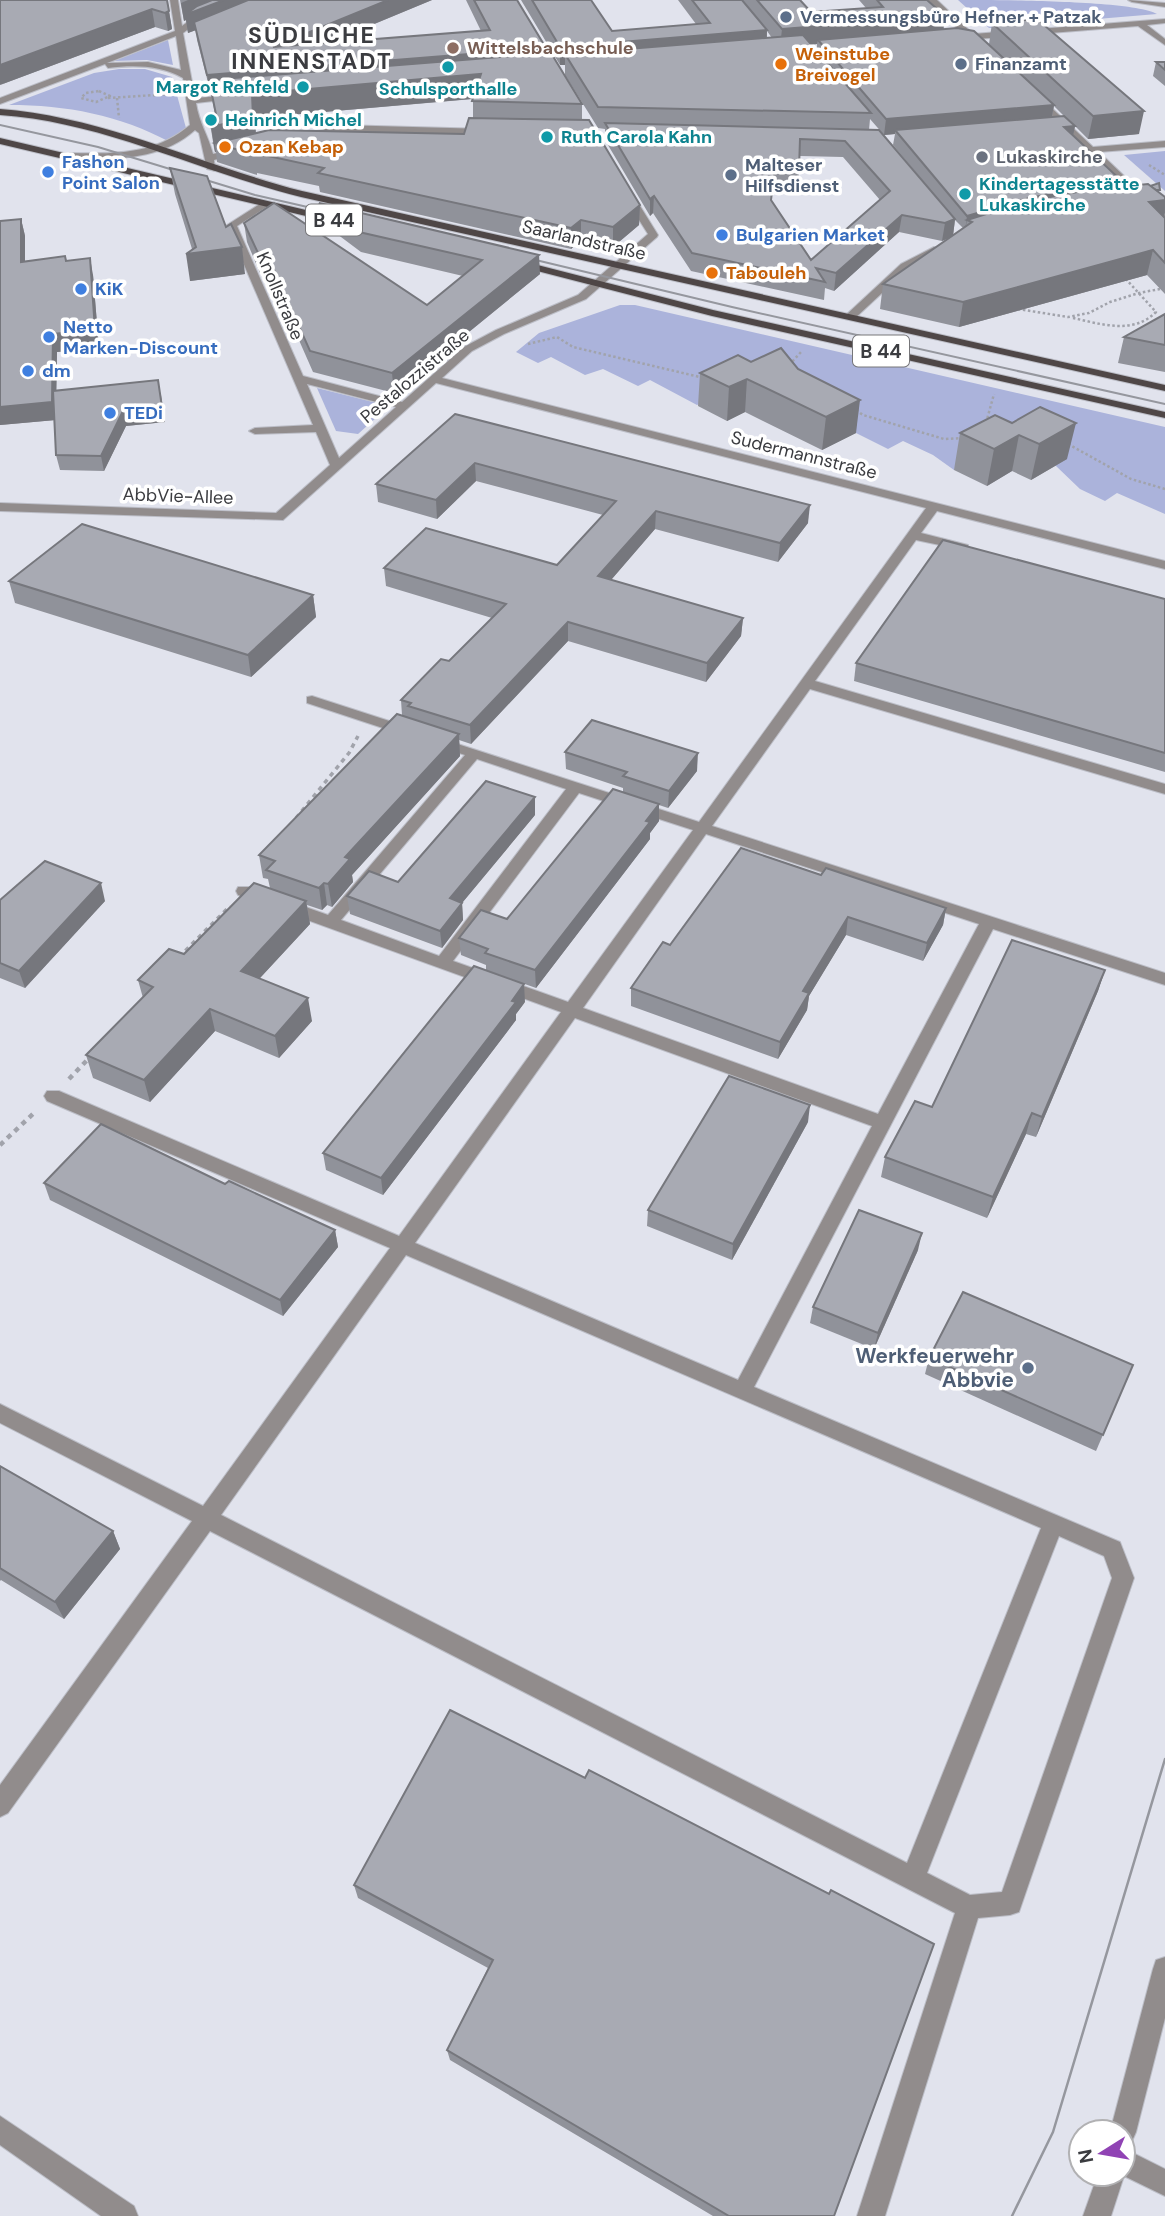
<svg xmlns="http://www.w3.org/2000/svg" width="1165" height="2216" font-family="'DM Sans',sans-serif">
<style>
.green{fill:#abb3db}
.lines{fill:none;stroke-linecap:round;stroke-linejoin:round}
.minor-casing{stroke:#bcbec7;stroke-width:2}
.major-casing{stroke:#bcbec7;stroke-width:2}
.path-far2{stroke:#a1a3ab;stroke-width:2.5;stroke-dasharray:2.5 2.5;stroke-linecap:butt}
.path-far1{stroke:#a1a3ab;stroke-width:3.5;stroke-dasharray:4.5 4.5;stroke-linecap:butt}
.path{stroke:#a1a3ab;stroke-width:4.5;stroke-dasharray:5 5;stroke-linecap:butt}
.minor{fill:#918c8c;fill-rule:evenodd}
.major{fill:#4f4747;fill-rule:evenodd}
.tram-far1{stroke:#95979e;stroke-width:2}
.tram{stroke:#95979e;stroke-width:2.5}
.wall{fill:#90929a;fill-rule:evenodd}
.shaded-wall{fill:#76777d}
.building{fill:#a8aab3;stroke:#76777d;stroke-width:2;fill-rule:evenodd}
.service-dot{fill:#5c6f8a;stroke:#fff;stroke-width:2.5}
.education-dot{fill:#8d6e63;stroke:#fff;stroke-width:2.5}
.food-dot{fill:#e8710a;stroke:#fff;stroke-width:2.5}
.culture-dot{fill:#0f9aa8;stroke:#fff;stroke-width:2.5}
.worship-dot{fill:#6b7280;stroke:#fff;stroke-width:2.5}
.shop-dot{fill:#3f7fe0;stroke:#fff;stroke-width:2.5}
.labels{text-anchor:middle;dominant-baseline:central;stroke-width:7;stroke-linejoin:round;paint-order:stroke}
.far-service-label{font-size:18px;font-weight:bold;fill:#4e5e75;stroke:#fff;text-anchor:start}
.far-education-label{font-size:18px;font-weight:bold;fill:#785e54;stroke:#fff;text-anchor:start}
.far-food-label{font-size:18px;font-weight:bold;fill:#c56008;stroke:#fff;text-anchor:start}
.far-culture-label{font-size:18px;font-weight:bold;fill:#0d838f;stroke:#fff;text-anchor:start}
.far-worship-label{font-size:18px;font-weight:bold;fill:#5b616d;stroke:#fff;text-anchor:start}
.far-shop-label{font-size:18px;font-weight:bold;fill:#366cbe;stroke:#fff;text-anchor:start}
.far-street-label{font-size:18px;fill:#3b3c40;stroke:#fff}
.shield{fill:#fff;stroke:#767679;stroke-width:2}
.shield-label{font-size:19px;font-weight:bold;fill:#3b3c40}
.service-label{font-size:21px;font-weight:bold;fill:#4e5e75;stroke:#fff;text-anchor:end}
.far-district-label{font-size:23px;font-weight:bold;letter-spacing:2px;fill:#3b3c40;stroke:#fff}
</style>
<rect width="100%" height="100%" fill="#e1e3ed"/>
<g class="green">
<path d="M958,0c38,0 175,0 199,14l-168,14z"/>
<polygon points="168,40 173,65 147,60 114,61"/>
<path d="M119,69h26l27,8 14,51 -16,14c-51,-27 -103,-37 -161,-37l85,-32z"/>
<polygon points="1165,151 1165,191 1124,155"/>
<polygon points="620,305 635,305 1165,427 1165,514 1117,493 1105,501 1080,489 1032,443 990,449 954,470 933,455 903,441 888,449 848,429 733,388 697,405 650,380 638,386 603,369 585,375 551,357 538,363 516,352 539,333"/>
<polygon points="317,388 381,404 387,408 358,434 336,431"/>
</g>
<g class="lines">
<g class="minor-casing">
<g id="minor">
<path d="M170,0h8l4,26c18,-14 48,-26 70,-26l-54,22 -15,11 12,65 41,-3 4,3 -44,5c3,20 12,32 17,51l25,-6 5,3 -29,9 1,11 -8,-2 -8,-36 -4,-3c-29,26 -66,29 -103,29 -9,0 -19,1 -27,-3l5,-3c44,1 85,2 120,-28l-7,-47c-24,-13 -49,-13 -75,-10l-3,-4 -105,40v-6l175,-67zM176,36l5,34 -33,-8 -41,1z"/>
<polygon points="928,0 937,0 973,34 1165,19 1165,23 1147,25 1165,39 1165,45 1138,26 977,39 979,41 975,43 969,40 958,40 955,36 964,35"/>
<polygon points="1128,0 1165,3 1165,7 1132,2"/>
<polygon points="1033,96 1039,96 1093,147 1165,141 1165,147 1099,152 1165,215 1165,223 1033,100"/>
<polygon points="339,125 487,129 492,132 487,135 339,131 303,139 298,136"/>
<path d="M627,190l5,3 26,42 -1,2 -71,62 -82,35 -32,17 -30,27 723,183v8l-228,-58 -16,22 47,12v6l-52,-11 -101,141 350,103v10l-355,-105 -98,137 453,147v12l-172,-56 -239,458 366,155 14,36 -115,334 -9,3 -32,3 -93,298h-28l98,-303 -745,-382 -202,282 -8,4v-32l192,-264 -192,-98v-19l203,102 187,-258 -343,-147 -3,-5 3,-5h12l340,145 162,-224 -323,-117 -2,-4 2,-4h12l78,28 137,-160 -34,-11v-6l5,-1 263,85 227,-314 -490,-125 -153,137 -283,-9v-8l276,10 54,-48 -14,-33 -61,2 -6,-3 6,-3 58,-3 -86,-200 36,-23 8,2 -34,22 66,150 99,26 62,-55 32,-17 82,-35 70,-61 -26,-41zM307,384l89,23 -57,51zM477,759l89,30 -127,167 -98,-36zM579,793l114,37 -125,172 -115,-41zM706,834l273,90 -101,190 -295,-106zM575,1018l297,108 -134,254 -323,-137zM406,1255l635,273 -134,335 -686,-348zM1059,1536l45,20 8,22 -110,314 -32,3 -43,-22z"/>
<polygon points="934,247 943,249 909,268 854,319 846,319 846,315 901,264"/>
<polygon points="312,696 411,728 413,731 406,735 401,734 307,703 307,697"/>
<polygon points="1165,1957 1165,2018 1136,2132 1132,2141 1123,2145 1123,2132 1110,2132 1153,1969 1156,1960"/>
<polygon points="0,2116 134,2206 138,2216 101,2216 0,2145"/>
<polygon points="1123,2148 1165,2169 1165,2196 1124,2176 1111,2216 1083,2216 1098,2174 1123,2174"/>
</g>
</g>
<g class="major-casing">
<g id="major">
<path d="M0,109c105,8 201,56 302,82l863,194v6l-864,-194c-101,-25 -197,-75 -301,-82z"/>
<polygon points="0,138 344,219 349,222 344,225 0,144"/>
<polygon points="518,260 713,310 1165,412 1165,418 712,316 514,265 513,263"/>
</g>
</g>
<g class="path-far2">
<polygon points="99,91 110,96 96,102 81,98 86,93"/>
<polyline points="108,98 171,94"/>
<polyline points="117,98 119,118"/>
<polyline points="1149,165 1165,175"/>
<polyline points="1018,309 1068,317 1089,313 1110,302 1139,293 1165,288"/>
<path d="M1073,318c28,6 60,17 83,-6l-32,-35"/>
<polyline points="528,344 557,337 573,347 704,378"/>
<polyline points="789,365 802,351"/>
<polyline points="856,410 863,415 944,439 964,438"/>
<polyline points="986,423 994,394"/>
<polyline points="1068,444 1131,479 1165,489"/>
</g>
<g class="path-far1">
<polyline points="296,818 349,753 358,736"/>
<polyline points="179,957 230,906"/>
</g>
<g class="path">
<polyline points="69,1079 92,1055"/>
<polyline points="0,1145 35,1112"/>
</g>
<use href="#minor" class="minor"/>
<use href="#major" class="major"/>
<g class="tram-far1">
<polyline points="0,125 98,147 255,195 338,214"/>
<polyline points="519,256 732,307 1165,404"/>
</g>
<polyline class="tram" points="1012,2216 1053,2132 1165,1759"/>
</g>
<g class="wall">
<polygon points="167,0 172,29 168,31 155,27 0,85"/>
<path d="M180,0h252l-101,42 150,-11 -15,-31h51l29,53 36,51v16l58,85 -1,20 -26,22 -32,-7 -10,9 -251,-57 -1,-6 -62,-13v2l-40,-13 -1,-10h-1l-1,-4 -4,-25 7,1 -6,-30 -14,-54 -1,-10 -8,3 -2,-13 -2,1zM473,99v19l-9,16 -208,-1 -1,-15z"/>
<path d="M521,0h70l21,31 84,-7 -18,-24h122l11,12 55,-4 -7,-8h68l17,29 45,15 3,-21 147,111 -51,5 -13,-13 -2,9 52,51 34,7 6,25v76l-18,-19 -188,52 -79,-18 3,-25 66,-46 -7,3 -43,-9 -65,59 -9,-3 -1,12 -133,-29 -38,-58 -3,3 -45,-76v-11l-7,-1 -33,-53v-10h-5zM767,31l5,7h-5zM817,44v7l-6,-6zM1054,106l15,15 -17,-4zM870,119l14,16 11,-1 -2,11 40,48 -64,-63zM800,156l43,1 37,43 -69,60 -40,-59 2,-17 25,1zM955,220l8,8 -10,7z"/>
<polygon points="1156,62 1165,62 1165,86 1153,76"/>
<polygon points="170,168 226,227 245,274 190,281 192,249 175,194"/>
<polygon points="319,203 540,274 394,393 313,372 269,272 260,273 247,242 244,223 427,305 463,276 361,252 321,222"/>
<polygon points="21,219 25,236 25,262 66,261 93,275 99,348 57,352 56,390 161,395 165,422 126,426 104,471 60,470 56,455 55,420 0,425 0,221"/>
<polygon points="1165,314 1165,372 1118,363 1124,337"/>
<polygon points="751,362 798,369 856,433 822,450 745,412 727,421 698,406 700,373"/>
<polygon points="455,414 808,523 778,562 655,529 611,580 743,618 741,636 706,682 568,641 471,744 459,740 460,756 352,875 353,882 332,907 327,905 322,910 307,905 310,924 259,979 312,1021 279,1058 215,1031 150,1102 93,1078 86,1055 143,998 138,980 184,954 270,888 268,879 263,878 259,855 402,715 401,700 449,661 492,618 386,586 384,568 557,565 603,515 476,481 437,519 378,502 376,484"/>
<polygon points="1012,423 1067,459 1031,480 1012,471 987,486 954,470 960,433"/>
<polygon points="9,581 313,595 316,617 251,677 15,603"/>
<polygon points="1165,599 1165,772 854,681 856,663"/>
<polygon points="565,752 697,771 668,808 659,805 659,821 650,833 650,839 536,988 486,970 486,965 461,955 459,938 507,919 623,792 623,788 566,769"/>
<polygon points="535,815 462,903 463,920 442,948 350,914 347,896 398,882"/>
<polygon points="821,875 946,908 943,925 923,961 846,935 809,996 807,1010 778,1059 631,1006 631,988 670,945"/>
<polygon points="0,900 105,901 25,988 0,978"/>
<polygon points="1105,970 1098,991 1036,1137 1026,1134 987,1218 881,1177 885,1157 932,1107"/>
<polygon points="525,1002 516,1014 516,1020 383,1195 326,1170 323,1153"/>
<polygon points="808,1122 732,1260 647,1226 648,1210"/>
<polygon points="44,1183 225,1184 335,1230 338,1247 283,1316 50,1200"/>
<polygon points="918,1250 874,1349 810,1323 813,1307"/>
<polygon points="929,1358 1133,1365 1096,1451 925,1374"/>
<polygon points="0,1466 113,1531 120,1549 64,1619 1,1580 0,1581"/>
<polygon points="450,1710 834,2216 713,2216 450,2060 447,2050 488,1968 358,1898 354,1885"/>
</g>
<g class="shaded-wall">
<polygon points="188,0 274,0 194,22 196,30 188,33 186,20 184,21 181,3"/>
<polygon points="388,0 432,0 275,65 273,47"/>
<polygon points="152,9 155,27 0,85 0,65"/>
<polygon points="169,11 172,29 168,31 165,13"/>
<polygon points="945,16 943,34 818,40 817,44 780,47 782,29"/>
<polygon points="767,30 766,49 565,54 565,65 560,65 560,47"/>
<polygon points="546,48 547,67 209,80 210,94 207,75"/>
<polygon points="481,74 482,98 255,118 256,142 215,143 216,152 215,152 211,127 253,117 252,94"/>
<polygon points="1054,105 1051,121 895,130 895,134 884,135 886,119"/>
<polygon points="1144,111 1139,134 1088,139 1093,116"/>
<polygon points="1075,126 1072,141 1064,127"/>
<polygon points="1125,184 1122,199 972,222 967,220 965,231 967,216 1033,197"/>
<polygon points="654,196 653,213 650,216 650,199"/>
<polygon points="1165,200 1165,213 1162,224 1149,202"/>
<polygon points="640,205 639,225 613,247 613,227"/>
<polygon points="902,215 899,232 834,291 836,273"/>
<polygon points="21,219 25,236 25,279 21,262"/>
<polygon points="955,219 953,236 942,241 945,223"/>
<polygon points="581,220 581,240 571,249 571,228"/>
<polygon points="242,247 245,274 190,281 186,254"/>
<polygon points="1153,250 1147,275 959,327 963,302"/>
<polygon points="266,252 269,272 260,273 258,253"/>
<polygon points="539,255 540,274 394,393 392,373"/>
<polygon points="90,258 93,275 99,348 57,352 56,420 0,425 0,407 53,334"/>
<polygon points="747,379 745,412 727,421 729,387"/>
<polygon points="158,380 165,422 126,426 104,471 101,456 123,411"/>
<polygon points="860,400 856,433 822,450 826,417"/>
<polygon points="1076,423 1067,459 1031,480 1039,444"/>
<polygon points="1019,435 1012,471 987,486 994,449"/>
<polygon points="475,463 476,481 437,519 436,500"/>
<polygon points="810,505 808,523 778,562 780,543"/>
<polygon points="656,511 655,529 598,595 598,576"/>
<polygon points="313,595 316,617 251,677 248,655"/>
<polygon points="743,618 741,636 706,682 707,663"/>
<polygon points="568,622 568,641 471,744 470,725"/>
<polygon points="459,734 460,756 352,875 353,882 332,907 328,884 345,857"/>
<polygon points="698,753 697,771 668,808 669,791"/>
<polygon points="535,797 535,815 462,903 463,920 442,948 440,931 450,898"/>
<polygon points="659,804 659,821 650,833 650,839 536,988 535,970"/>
<polygon points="101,883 105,901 25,988 19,971"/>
<polygon points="324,883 327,905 322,910 319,888"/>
<polygon points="306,901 310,924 246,993 241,971"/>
<polygon points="946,908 943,925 923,961 927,943"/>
<polygon points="848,917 846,935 809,996 807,1010 778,1059 780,1042 803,991"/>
<polygon points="1105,970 1098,991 1036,1137 1042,1117"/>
<polygon points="524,984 525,1002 516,1014 516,1020 383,1195 381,1178"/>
<polygon points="308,998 312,1021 279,1058 275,1036"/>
<polygon points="210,1009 215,1031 150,1102 144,1080"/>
<polygon points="810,1105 808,1122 732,1260 733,1244"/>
<polygon points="1032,1113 1026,1134 987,1218 993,1197"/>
<polygon points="335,1230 338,1247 283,1316 280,1300"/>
<polygon points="922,1233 918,1250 874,1349 878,1333"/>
<polygon points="113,1531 120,1549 64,1619 55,1602"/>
</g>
<g class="building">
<polygon points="0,0 167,0 169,11 165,13 152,9 0,65"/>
<polygon points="212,0 224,0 185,15 197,6"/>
<polygon points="248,0 388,0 273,47 490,30 474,0 517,0 546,48 207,75 194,22"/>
<polygon points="532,0 591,0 612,31 710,23 692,0 742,0 767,30 560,47"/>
<polygon points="757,0 800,0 811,12 883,7 877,0 927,0 945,16 782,29"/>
<polygon points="1037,19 1144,111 1093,116 992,23"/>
<polygon points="957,28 974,31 1054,105 886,119 818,40"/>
<polygon points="803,35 871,113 598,107 565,54"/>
<polygon points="551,53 582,104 472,101 481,74 252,94 253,117 211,127 210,123 218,124 209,80"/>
<polygon points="1156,62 1165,62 1165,70"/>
<polygon points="1064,116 1075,126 1064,127 1125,184 1033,197 967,216 895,130"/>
<polygon points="469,118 589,120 640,205 613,227 581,220 571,228 318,173 324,168 254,153 255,155 215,143 269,130 464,134"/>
<path d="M605,123l274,7 76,89 -10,4 -43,-8 -66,58 -20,-5 9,14 -133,-29 -38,-57 -4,3zM800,139l45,2 45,50 -79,69 -40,-60 4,-32 24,1z"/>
<polygon points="170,168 207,176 226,227 231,224 242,247 186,254 196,247"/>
<polygon points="1159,183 1160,190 1156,190 1150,186"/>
<polygon points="1148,184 1165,197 1165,200 1149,202 1165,218 1165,263 1153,250 963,302 883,284 972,222 967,220 1028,201 1088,190"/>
<polygon points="274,203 427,305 482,260 359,232 319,203 539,255 392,373 310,351 266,252 258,253 244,223"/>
<polygon points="21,219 21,262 65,256 66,261 90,258 95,330 53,334 52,402 0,407 0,221"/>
<polygon points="1165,314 1165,345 1124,337"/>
<polygon points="781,348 798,369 860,400 826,417 747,379 729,387 700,373 738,355 751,362"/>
<polygon points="158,380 162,407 123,411 101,456 56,455 53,391"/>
<polygon points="1040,407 1076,423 1039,444 1019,435 994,449 960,433 995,415 1012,423"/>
<polygon points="455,414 810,505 780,543 656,511 598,576 743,618 707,663 568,622 470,725 408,706 411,703 401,700 441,659 449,661 506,604 384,568 426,528 557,565 616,501 475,463 436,500 376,484"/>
<polygon points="82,524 313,595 248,655 9,581"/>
<polygon points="943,540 1165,599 1165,753 856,663"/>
<polygon points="397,714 459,734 345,857 350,859 328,884 324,883 319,888 266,870 275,861 259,855"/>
<polygon points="592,720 698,753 669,791 623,776 627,772 565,752"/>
<polygon points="486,781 535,797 450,898 462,903 440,931 347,896 369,871 398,882"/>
<polygon points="613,789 659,804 646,821 650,822 535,970 485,953 488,949 459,938 481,910 507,919"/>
<polygon points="741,848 821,875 826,868 946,908 927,943 848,917 803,991 809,993 780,1042 631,988 663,942 670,945"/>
<polygon points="45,861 101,883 19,971 0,963 0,900"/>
<polygon points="254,883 306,901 241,971 308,998 275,1036 210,1009 144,1080 86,1055 153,987 138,980 169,949 184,954"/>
<polygon points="1012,940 1105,970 1042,1117 1032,1113 993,1197 885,1157 915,1101 932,1107"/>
<polygon points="474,966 524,984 512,1001 516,1002 381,1178 323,1153"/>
<polygon points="729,1076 810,1105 733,1244 648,1210"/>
<polygon points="101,1124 225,1184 229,1181 335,1230 280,1300 44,1183"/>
<polygon points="859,1210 922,1233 878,1333 813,1307"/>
<polygon points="963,1292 1133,1365 1103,1435 929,1358"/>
<polygon points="0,1466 113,1531 55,1602 0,1568"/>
<polygon points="450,1710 585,1778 589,1770 829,1894 831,1890 934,1944 834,2216 729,2216 447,2050 493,1960 354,1885"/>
</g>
<g class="service-dot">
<circle cx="786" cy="17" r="7"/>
<circle cx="961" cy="64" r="7"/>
<circle cx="731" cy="175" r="7"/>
<circle cx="1028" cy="1368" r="7"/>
</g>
<circle class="education-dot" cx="453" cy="48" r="7"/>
<g class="food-dot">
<circle cx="781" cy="64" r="7"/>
<circle cx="225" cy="147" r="7"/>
<circle cx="712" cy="273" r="7"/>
</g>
<g class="culture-dot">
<circle cx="448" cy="67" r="7"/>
<circle cx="303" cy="87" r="7"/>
<circle cx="211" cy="120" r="7"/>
<circle cx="547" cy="137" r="7"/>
<circle cx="965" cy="194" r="7"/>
</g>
<circle class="worship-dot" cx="982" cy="157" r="7"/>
<g class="shop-dot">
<circle cx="48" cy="172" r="7"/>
<circle cx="722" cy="235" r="7"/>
<circle cx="81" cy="289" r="7"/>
<circle cx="49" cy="337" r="7"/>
<circle cx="28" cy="371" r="7"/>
<circle cx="110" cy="413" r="7"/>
</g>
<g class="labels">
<g class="far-service-label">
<text x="800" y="17">Vermessungsbüro Hefner + Patzak</text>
<text x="975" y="64">Finanzamt</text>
<text x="745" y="165">Malteser<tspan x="745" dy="21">Hilfsdienst</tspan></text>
</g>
<g class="far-education-label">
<text x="467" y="48">Wittelsbachschule</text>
</g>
<g class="far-food-label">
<text x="795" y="54">Weinstube<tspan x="795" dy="21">Breivogel</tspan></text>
<text x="239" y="147">Ozan Kebap</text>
<text x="726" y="273">Tabouleh</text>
</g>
<g class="far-culture-label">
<text x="289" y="87" text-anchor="end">Margot Rehfeld</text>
<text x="448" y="89" text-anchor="middle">Schulsporthalle</text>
<text x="225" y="120">Heinrich Michel</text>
<text x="561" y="137">Ruth Carola Kahn</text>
<text x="979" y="184">Kindertagesstätte<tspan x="979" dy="21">Lukaskirche</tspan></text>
</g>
<g class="far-worship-label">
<text x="996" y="157">Lukaskirche</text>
</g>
<g class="far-shop-label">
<text x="62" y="162">Fashon<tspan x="62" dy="21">Point Salon</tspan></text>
<text x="736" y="235">Bulgarien Market</text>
<text x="95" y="289">KiK</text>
<text x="63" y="327">Netto<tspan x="63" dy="21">Marken-Discount</tspan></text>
<text x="42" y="371">dm</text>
<text x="124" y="413">TEDi</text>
</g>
<g class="far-street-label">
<text transform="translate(584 240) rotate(13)">Saarlandstraße</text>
<text transform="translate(280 296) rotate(67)">Knollstraße</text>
<text transform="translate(415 376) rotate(-40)">Pestalozzistraße</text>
<text transform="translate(804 455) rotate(14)">Sudermannstraße</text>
<text transform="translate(178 496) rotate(2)">AbbVie-Allee</text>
</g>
<g class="shield">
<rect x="306" y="204.5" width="56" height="31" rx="5"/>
<rect x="853" y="335.5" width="56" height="31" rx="5"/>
</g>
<g class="shield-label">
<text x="334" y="220">B 44</text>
<text x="881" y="351">B 44</text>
</g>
<g class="service-label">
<text x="1014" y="1356">Werkfeuerwehr<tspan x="1014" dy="24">Abbvie</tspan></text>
</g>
<g class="far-district-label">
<text x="312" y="35">SÜDLICHE<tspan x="312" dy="26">INNENSTADT</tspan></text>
</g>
</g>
<g transform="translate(1102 2153) rotate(259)"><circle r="33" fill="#ffffff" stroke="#b1b1b3" stroke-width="2"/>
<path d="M0-5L12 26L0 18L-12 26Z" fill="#9043b4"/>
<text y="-10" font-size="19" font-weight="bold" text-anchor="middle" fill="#3b3c40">N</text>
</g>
</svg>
